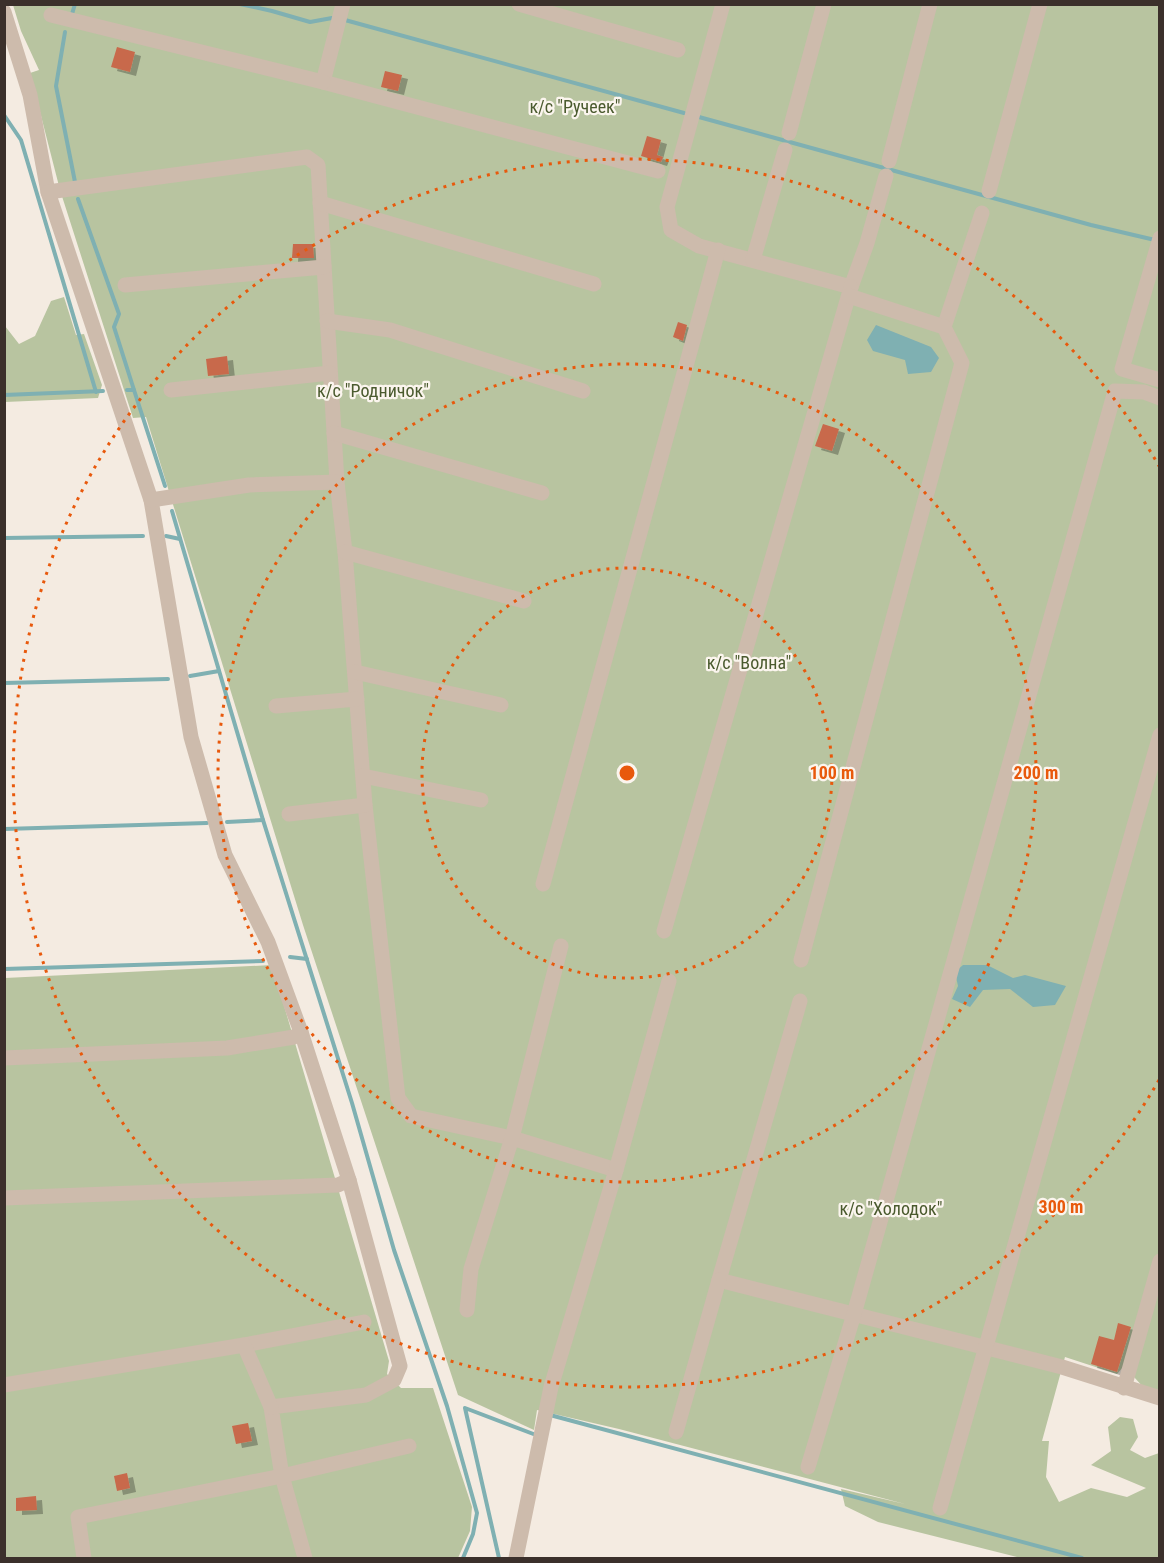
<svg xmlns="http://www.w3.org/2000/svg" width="1164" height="1563" font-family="'Roboto Condensed',sans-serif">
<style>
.green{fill:#b8c4a0}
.water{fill:#7fb0b2}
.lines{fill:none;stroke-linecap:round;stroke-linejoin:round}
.stream{stroke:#7fb0b2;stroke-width:4}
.building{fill:#c8694b;filter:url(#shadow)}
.minor{stroke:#cdbbac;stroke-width:15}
.ring{fill:none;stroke:#e8590c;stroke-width:3;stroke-dasharray:3 6}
.labels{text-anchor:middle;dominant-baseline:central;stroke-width:4.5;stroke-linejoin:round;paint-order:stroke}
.park-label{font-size:18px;fill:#4a5a2e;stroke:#fbf5ee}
.centre{fill:#e8590c;stroke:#fbf5ee;stroke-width:3}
.ring-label{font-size:18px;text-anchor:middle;font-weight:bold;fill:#e8590c;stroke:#fbf5ee;stroke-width:4.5;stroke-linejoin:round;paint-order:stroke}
</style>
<defs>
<filter id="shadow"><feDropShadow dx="6" dy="4" stdDeviation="0" flood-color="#0004"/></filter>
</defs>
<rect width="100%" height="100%" fill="#f4ebe1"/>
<g class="green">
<polygon points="13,5 1159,5 1159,1393 1144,1388 1124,1366 1117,1374 1065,1357 1042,1441 1049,1441 1046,1477 1059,1502 1091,1488 1127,1497 1146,1488 1091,1465 1111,1451 1108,1427 1120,1417 1133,1419 1138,1437 1130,1450 1145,1458 1159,1453 1159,1558 1021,1558 878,1522 845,1506 841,1489 905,1504 619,1429 537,1410 534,1430 458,1395 303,925 146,417 133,418 60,190 30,73 39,70 21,31"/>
<polygon points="64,297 76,335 84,334 102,385 98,398 5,402 5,326 19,344 35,336 51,301"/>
<polygon points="272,965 389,1361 387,1374 401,1388 433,1388 472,1507 470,1531 458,1558 5,1558 5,978"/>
</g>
<g class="water">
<polygon points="876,325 931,347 939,358 931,372 908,374 905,360 873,351 867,340"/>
<polygon points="963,965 987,965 1013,978 1025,975 1066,986 1055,1005 1033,1007 1010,989 983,990 970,1007 952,999 958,986 955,972"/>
</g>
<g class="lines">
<g class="stream">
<polyline points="240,4 272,11 310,22 332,18"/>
<polyline points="72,14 75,4"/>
<polyline points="345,20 684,113"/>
<polyline points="65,32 56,86 75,182"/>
<polyline points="4,115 21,140 96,392"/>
<polyline points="699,117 1091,225 1155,240"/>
<polyline points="78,199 119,314 114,327 134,390"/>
<polyline points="127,390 134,390 165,486"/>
<polyline points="4,395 103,391"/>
<polyline points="172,511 263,820 352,1103 394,1250 447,1406 477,1513 473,1534 463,1558"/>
<polyline points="166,536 180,539"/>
<polyline points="4,538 143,536"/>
<polyline points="190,676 219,671"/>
<polyline points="4,683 168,679"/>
<polyline points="227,822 263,820"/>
<polyline points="4,829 207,823"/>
<polyline points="290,957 307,959"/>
<polyline points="4,969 263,961"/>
<polyline points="550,1415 1082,1558"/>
<polyline points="499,1558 465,1408 536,1435"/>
</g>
</g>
<g class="building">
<polygon points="117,47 135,52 130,72 111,67"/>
<polygon points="385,71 402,75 398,91 381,87"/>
<polygon points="647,136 661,140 657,155 663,157 661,162 641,156"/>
<polygon points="293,244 313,244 314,258 292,258"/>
<polygon points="678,322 687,325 683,341 673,337"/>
<polygon points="227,356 229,374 208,376 206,359"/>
<polygon points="823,424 839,429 832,451 815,446"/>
<polygon points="1118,1323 1131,1327 1117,1372 1091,1364 1099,1336 1114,1340"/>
<polygon points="248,1423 252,1441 236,1444 232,1426"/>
<polygon points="127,1473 130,1488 117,1491 114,1476"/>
<polygon points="36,1496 37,1510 16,1511 16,1498"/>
</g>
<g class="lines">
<g class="minor">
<polyline points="343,4 323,82 658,171"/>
<polyline points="519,4 678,50"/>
<polyline points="723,4 667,207 671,230 699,246 851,287 867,243 886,176"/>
<polyline points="4,12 30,95 48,192 151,500 191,737 225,855 268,942 301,1032 349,1180 400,1366 394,1380 366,1395 271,1407 282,1476 305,1558"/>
<polyline points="51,15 323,82"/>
<polyline points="789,133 824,4"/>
<polyline points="889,161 930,4"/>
<polyline points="989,191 1040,4"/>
<polyline points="48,192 307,157 318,165 337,482"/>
<polyline points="320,203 594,284"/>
<polyline points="1160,238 1122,369 1160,380"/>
<polyline points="753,260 785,150"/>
<polyline points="125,285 324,267"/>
<polyline points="327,321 390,330 583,391"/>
<polyline points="944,327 982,213"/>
<polyline points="171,390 330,373"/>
<polyline points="334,433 542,493"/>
<polyline points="151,500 249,485 337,482 345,552 365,805 398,1098 411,1116 512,1138 616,1170 551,1387 516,1558"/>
<polyline points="345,552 524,601"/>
<polyline points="355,672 501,705"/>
<polyline points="276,706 357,699"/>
<polyline points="363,776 481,800"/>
<polyline points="289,814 365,805"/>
<polyline points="543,884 718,250"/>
<polyline points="664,931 851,287"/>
<polyline points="801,960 962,363 944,327 849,296"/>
<polyline points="800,1001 719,1280 1062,1367 1160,1398"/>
<polyline points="4,1058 227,1048 294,1037 301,1032"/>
<polyline points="616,1170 669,981"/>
<polyline points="4,1198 338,1185 349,1180"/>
<polyline points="467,1310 471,1269 512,1138 561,946"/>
<polyline points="244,1345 364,1322"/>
<polyline points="4,1385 244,1345 271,1407"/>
<polyline points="1124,1388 1160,1261"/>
<polyline points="676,1432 719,1280"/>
<polyline points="808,1467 854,1314 1115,391 1144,392 1160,398"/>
<polyline points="940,1508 1160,735"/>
<polyline points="84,1558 78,1517 282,1476 409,1446"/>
</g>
</g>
<g class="ring">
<circle cx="627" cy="773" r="205"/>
<circle cx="627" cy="773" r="409"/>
<path d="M1159 1080A614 614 0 1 1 1159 466"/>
</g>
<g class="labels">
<g class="park-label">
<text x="575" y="106">к/с "Ручеек"</text>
<text x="373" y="390">к/с "Родничок"</text>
<text x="749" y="662">к/с "Волна"</text>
<text x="891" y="1208">к/с "Холодок"</text>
</g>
</g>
<circle cx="627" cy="773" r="9" class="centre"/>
<g class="ring-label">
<text x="832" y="779">100 m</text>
<text x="1036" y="779">200 m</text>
<text x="1061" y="1213">300 m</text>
</g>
<rect width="1164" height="1563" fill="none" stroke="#3b302b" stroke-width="12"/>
</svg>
